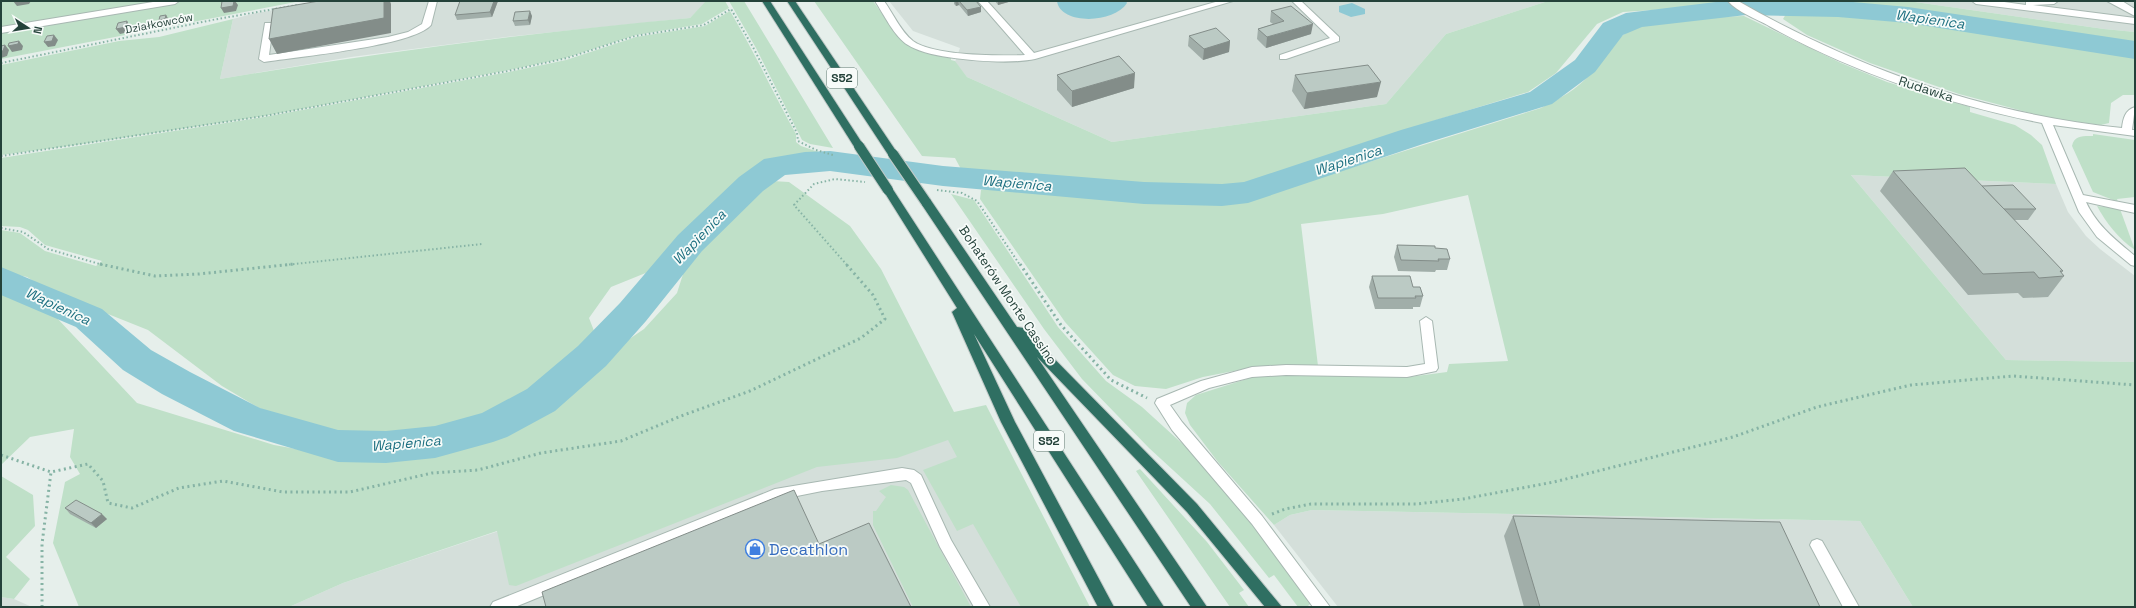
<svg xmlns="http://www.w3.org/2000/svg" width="2136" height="608" font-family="'Space Grotesk',sans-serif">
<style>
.built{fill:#d4dfda}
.green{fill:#bfe0c8}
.water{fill:#8ec9d4}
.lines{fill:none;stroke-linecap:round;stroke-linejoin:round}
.river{fill:#8ec9d4;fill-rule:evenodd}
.minor-casing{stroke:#a8b8b2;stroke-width:2}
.highway-casing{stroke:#c2cac8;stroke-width:2}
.path-far1{stroke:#86b3a5;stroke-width:2;stroke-dasharray:1.5 2.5;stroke-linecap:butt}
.path{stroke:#86b3a5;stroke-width:3;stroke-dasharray:2 3.5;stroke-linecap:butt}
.minor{fill:#fff;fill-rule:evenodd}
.highway{fill:#2f6f62;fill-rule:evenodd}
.highway-bridge-casing{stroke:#c2cac8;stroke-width:12;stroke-linecap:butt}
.highway-bridge{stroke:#2f6f62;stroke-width:10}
.wall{fill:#a1aea9}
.shaded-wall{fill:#838d89}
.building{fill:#bbcac4;stroke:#838d89}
.labels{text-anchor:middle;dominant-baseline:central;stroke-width:3.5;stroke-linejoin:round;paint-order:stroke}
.far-street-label{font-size:11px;fill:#24423a;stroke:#f7fbf9}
.shield{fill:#f7fbf9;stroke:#637a73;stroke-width:1}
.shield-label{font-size:12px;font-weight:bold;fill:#24423a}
.street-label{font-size:13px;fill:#24423a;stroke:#f7fbf9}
.water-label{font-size:14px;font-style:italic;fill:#1c6f80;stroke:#f7fbf9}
.near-shop-label{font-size:16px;fill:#366cbe;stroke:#f7fbf9;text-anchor:start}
</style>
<rect width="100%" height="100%" fill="#e6efeb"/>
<g class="built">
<polygon points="328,1 706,1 706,2 690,18 506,37 351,57 220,79 233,19 256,13"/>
<polygon points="889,1 1548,1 1446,34 1386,104 1112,142 967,77 955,62 960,48 913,31"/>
<polygon points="1908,1 2135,1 2135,32 2104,29"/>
<polygon points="1851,175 2056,184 2068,212 2086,236 2100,249 2135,276 2135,362 2006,360"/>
<polygon points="954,412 1056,607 289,607 343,583 808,428"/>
<polygon points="1312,510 1860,521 1913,607 1338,607 1274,525 1290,515"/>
<polygon points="1,597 14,599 32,607 1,607"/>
</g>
<g class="green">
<polygon points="1,1 301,1 1,59"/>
<path d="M706,1h19l4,7 -27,16 -66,11 -71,23 -56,12 -245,46 -188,29 -75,10v-90l118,-24 40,-4 74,-18 -13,60c156,-26 313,-47 470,-61z"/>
<polygon points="729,1 744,1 833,148 810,144 802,140 756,48"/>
<path d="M814,1h59c26,36 31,52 78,56v3l4,1 12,16 145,65 274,-38 60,-70 102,-33h172l7,4 -104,7 -26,12 -41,49 -28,19 -127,39 -153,53 -43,4 -42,-1 -201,-16 -7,-13 -33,-2z"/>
<polygon points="1749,1 1908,1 2104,29 2135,32 2135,44 1895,8 1850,5 1753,3"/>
<path d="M730,11c24,40 43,82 66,123v8l5,4 29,10 -41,2 -23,8 -26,21 -43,40 -39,41 -47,19 -22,31 7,18 -33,37 -54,37 -44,17 -68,8 -70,-3 -68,-24 -37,-22 -74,-56 -100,-40 -21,-13 -26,-6v-41l19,3 25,18 51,15 6,-5 -57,-16 -17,-15 -8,-3 -19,-1v-68l263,-41 245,-45 57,-12 70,-23 69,-11z"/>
<polygon points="1786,14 1858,15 1928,23 2135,54 2135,95 2123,95 2111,103 2109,123 2101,125 2049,118 1959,94 1870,63 1807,35 1783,19"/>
<path d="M1744,16l97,47 46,19 83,25v5l45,13 16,10 11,10 14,39 -205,-9 155,185 129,2v245h-222l-53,-86 -548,-11 -22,5 -16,10 -56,-63 -28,-37 -5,-12 2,-10 9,-8 57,-18 30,-2 126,2 38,-5 2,-8 59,-3 -40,-166 -85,19 -82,10 17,142 -33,-1 -36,3 -46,9 -37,12 -31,-3 -22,-11 -48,-53 -85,-123 1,-9 13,-2 220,17 41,-7 286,-90c17,-9 36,-18 49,-34 9,-12 16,-24 27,-34 28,-26 90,-22 127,-24z"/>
<path d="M2093,134l42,6v57l-18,2 1,3 -25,-10 -21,-46c2,-11 12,-10 21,-10z"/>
<polygon points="772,181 789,182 850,226 881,269 954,412 986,405 1090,607 1021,607 973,524 957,531 923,470 957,457 948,440 897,458 817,467 516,586 509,585 497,531 343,583 289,607 79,607 53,543 65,482 80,474 70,457 74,429 30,437 1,465 1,291 13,294 56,317 137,403 274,445 330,455 382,457 420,454 468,443 514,425 567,397 622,344 644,329 677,293 684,271 731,217"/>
<polygon points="951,194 974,200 1058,327 1106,381 1142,407 1186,447 1242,511 1311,603 1307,607 1298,607 1274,575 1269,578 1210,504 1149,448 1082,379 1044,329"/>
<path d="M2097,206l23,3 15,41c-16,-11 -29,-27 -38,-44z"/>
<polygon points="1140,469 1207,542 1244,590 1239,593 1249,607 1230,607 1136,471"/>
<polygon points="1,476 33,495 35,526 6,557 30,579 14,599 1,597"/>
<polygon points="891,485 904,487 908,490 971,607 913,607 873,525 873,511 876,511 886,497 879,491"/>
</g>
<g class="water">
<path d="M1057,1h69l1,2c-13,21 -67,22 -70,-2z"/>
<polygon points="1352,3 1365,9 1365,14 1351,17 1339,12 1339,6"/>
</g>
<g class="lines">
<polygon class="river" points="1724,1 1842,1 1908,7 2135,41 2135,59 1908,23 1838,17 1746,15 1642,27 1623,35 1595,72 1552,104 1423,144 1248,203 1222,206 1144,204 943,186 830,171 785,175 763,191 702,251 646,321 606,366 555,411 507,437 493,442 435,458 386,463 338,462 234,431 162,394 123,370 76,327 1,295 1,267 102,309 151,350 190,372 260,408 338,430 386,431 435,426 482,413 527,389 578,346 620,303 678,235 739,177 764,159 805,152 830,151 943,166 1144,182 1222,184 1244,182 1401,130 1530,92 1575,60 1603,23 1626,13"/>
<g class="minor-casing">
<g id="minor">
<polygon points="159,1 179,1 175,4 1,33 1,27"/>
<path d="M429,1h8l-6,24c-18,21 -135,32 -167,37l-5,-3 6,-36h6l2,2 -4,30 119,-18 20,-5 14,-8z"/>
<path d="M875,1h9c9,12 16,30 29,40 21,15 85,15 112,14l-47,-54h9l47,52 185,-52h14l-198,58c-26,6 -105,1 -127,-14 -13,-7 -25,-32 -33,-44z"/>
<polygon points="1292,1 1301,1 1339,37 1339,41 1286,59 1280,59 1280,55 1330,38"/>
<path d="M1728,1h10c119,68 247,113 384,127 1,-9 3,-18 13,-21l-3,23h3v6l-82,-11 30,70 52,10v8l-49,-11c11,24 30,38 49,54v10l-4,-1 -34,-28 -18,-25 -37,-89c-95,-19 -188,-50 -273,-97 -12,-7 -32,-14 -41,-25z"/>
<polygon points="1972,1 1997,1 2026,5 2026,1 2058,1 2054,4 2033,5 2135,18 2135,24 1976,4"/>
<polygon points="2107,1 2122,1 2135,9 2135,16"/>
<polygon points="1426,317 1432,321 1438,368 1436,371 1407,377 1286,375 1252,377 1209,388 1170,405 1182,422 1262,516 1330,607 1313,607 1252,524 1172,430 1155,403 1157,399 1201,381 1252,367 1286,365 1407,367 1425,364 1420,321"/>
<polygon points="902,468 914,470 921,475 951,540 990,607 974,607 940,547 911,483 906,480 822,491 777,500 515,607 490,607 493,602 775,489"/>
<polygon points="1817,539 1822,541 1859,607 1843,607 1810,545 1812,541"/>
</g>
</g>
<g class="highway-casing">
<g id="highway">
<polygon points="762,1 770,1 864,146 863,148 855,148"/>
<polygon points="787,1 795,1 898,154 897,156 889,156"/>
<polygon points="888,187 892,188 1164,607 1148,607 974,334 1015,422 1114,607 1098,607 1001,422 952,312 957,308 883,190"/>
<polygon points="926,198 930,199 1017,327 1024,328 1197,504 1282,607 1265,607 1187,512 1037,357 1207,607 1191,607 922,205 921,202 922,199"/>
</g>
</g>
<g class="path-far1">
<polyline points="1,63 212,20 297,5"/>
<polyline points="1,156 264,116 508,71 567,58 635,36 704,25 731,9 754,49 797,133 798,141 816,150 833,155"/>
<polyline points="937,190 962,193 977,201 1020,265"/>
<polyline points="1,228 23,232 48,249 103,265"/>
<polyline points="285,265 482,244"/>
<polyline points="847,265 794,205 814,184 835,179 865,182"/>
</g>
<g class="path">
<polyline points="100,264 155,276 199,274 294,264"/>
<polyline points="1020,264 1061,325 1111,380 1147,398"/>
<polyline points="1,455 51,472 88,464 103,481 108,503 132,508 179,488 223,481 283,492 350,492 432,473 478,470 541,453 621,441 681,416 750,391 861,338 885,319 873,295 846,264"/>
<polyline points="1272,514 1285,509 1311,504 1416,504 1463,499 1554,482 1733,437 1817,407 1911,385 2013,376 2135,385"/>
<polyline points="42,607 42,544 51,472"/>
</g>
<use href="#minor" class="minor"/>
<use href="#highway" class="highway"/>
<g class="highway-bridge-casing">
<g id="highway-bridge">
<polyline points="859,146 888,190"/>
<polyline points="893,154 926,202"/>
</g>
</g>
<use href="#highway-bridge" class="highway-bridge"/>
</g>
<g class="wall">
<polygon points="498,1 492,17 457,20 455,15"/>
<polygon points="954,1 976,1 981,7 981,12 968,16 959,5 956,6 954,4"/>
<polygon points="995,1 1012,1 998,5"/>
<polygon points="1271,11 1311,34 1266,48 1257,39 1258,29 1273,24 1270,22"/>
<polygon points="532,16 530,25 515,26 513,21"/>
<polygon points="1189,36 1230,41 1229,52 1203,60 1188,46"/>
<polygon points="1057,75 1134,88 1072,107 1057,90"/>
<polygon points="1295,75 1377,97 1304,109 1292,91"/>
<polygon points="1893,171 1982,186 2036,209 2028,220 2014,220 2063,271 2061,273 2064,276 2048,297 2023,298 2018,293 1968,295 1880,191"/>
<polygon points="1397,245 1435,248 1450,259 1447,270 1436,270 1435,272 1398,271 1394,257"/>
<polygon points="1372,276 1413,287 1423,296 1420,307 1413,307 1413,309 1375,309 1369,287"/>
<polygon points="65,508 107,519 96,528 70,514"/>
<polygon points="1513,516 1820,607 1524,607 1504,536"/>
</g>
<g class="shaded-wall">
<polygon points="13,1 31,1 29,4 17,6"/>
<polygon points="234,1 235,1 238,5 236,11 224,13 221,8"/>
<polygon points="384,1 390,1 391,4 391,33 277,54 269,39"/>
<polygon points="494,1 498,1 492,17 490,12"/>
<polygon points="955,1 958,1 959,5 956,6"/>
<polygon points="998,1 1012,1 998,5"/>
<polygon points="981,7 981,12 968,16 967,10"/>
<polygon points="530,11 532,16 530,25 528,20"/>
<polygon points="166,15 169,20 168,24 162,26 159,20"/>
<polygon points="127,21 130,27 129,32 120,34 116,29"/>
<polygon points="1313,24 1311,34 1266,48 1267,37"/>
<polygon points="54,35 58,40 55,46 48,47 44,42"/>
<polygon points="19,41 23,46 22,50 12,52 8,46"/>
<polygon points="1230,41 1229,52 1203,60 1204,49"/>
<polygon points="5,45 9,50 7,56 1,58 1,51"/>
<polygon points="1135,73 1134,88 1072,107 1072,91"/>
<polygon points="1381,82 1377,97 1304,109 1307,93"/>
<polygon points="102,514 107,519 96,528 91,523"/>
</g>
<g class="building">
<polygon points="222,1 234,1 233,6 221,8"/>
<polygon points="319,1 384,1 384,18 269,39 273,9"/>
<polygon points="460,1 494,1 490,12 455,15"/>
<polygon points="959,1 976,1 981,7 967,10"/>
<polygon points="1291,6 1313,24 1267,37 1258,29 1284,21 1271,11"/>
<polygon points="530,11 528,20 513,21 515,12"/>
<polygon points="166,15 165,19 159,20 160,16"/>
<polygon points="127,21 126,27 116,29 118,23"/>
<polygon points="1216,28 1230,41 1204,49 1189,36"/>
<polygon points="54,35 52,41 44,42 47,36"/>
<polygon points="19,41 18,44 8,46 9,43"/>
<polygon points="5,45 3,51 1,51 1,46"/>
<polygon points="1119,56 1135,73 1072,91 1057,75"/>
<polygon points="1368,65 1381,82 1307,93 1295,75"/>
<polygon points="1965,168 2063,271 2060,271 2064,276 2039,278 2034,272 1983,274 1893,171"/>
<polygon points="2013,185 2036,209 2004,209 1982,186"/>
<polygon points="1397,245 1435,246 1435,248 1447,249 1450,259 1438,259 1439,261 1401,260"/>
<polygon points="1372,276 1410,276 1413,287 1420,287 1423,296 1415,296 1416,298 1378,298"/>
<polygon points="794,490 819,544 869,523 911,607 546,607 542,592"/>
<polygon points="76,500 102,514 91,523 65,508"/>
<polygon points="1513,516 1780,522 1820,607 1540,607"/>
</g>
<defs>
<g id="shop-ring" transform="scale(1)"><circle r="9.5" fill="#f7fbf9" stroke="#3f7fe0" stroke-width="1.5"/><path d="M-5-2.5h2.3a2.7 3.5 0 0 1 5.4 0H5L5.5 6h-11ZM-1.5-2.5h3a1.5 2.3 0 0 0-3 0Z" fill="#3f7fe0"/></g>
</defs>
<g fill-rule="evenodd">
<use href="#shop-ring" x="755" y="549"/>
</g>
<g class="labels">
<g class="far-street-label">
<text transform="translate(159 23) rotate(-11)">Działkowców</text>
</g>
<g class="shield">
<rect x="827" y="68" width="30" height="20" rx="3"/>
<rect x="1034" y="431" width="30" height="20" rx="3"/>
</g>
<g class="shield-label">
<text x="842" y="78">S52</text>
<text x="1049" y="441">S52</text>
</g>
<g class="street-label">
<text transform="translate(1926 89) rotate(18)">Rudawka</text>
<text transform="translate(1008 295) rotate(56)">Bohaterów Monte Cassino</text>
</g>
<g class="water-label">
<text transform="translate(1930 19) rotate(8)">Wapienica</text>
<text transform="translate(1348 160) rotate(-18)">Wapienica</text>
<text transform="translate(1017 183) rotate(5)">Wapienica</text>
<text transform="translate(699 237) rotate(-46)">Wapienica</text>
<text transform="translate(58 306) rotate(25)">Wapienica</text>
<text transform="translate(406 443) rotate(-5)">Wapienica</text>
</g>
<g class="near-shop-label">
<text x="769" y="549">Decathlon</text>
</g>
</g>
<rect width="2136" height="608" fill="none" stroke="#24423a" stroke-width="4"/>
<g transform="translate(28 28) rotate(102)" stroke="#f7fbf9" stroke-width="3" paint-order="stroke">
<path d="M0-3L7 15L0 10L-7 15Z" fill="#24423a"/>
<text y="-6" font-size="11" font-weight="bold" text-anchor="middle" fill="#24423a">N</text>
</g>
</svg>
